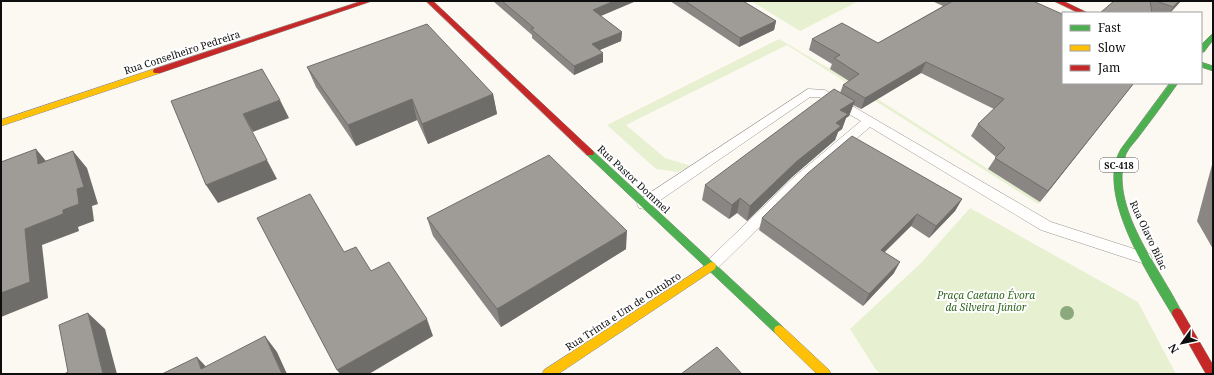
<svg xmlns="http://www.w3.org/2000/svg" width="1214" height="375" font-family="'Noto Serif',serif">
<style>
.green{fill:#e7f1d2}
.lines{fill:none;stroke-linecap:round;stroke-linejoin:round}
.lane-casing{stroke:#959491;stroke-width:1}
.fast-casing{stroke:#8c8a87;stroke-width:1}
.slow-casing{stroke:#8c8a87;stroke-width:1}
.jam-casing{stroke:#8c8a87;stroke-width:1}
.lane{fill:#fffefd;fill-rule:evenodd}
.fast{fill:#4caf50;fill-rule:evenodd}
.slow{fill:#ffc107;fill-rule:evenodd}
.jam{fill:#c62828;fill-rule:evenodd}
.tree{fill:#8ca87d}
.wall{fill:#898683}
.shaded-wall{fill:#6f6d6a}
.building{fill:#9f9c98;stroke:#6f6d6a}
.labels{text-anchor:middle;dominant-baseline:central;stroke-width:4;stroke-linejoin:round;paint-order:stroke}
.shield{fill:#fff;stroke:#565656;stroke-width:1}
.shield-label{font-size:9px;font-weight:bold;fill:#0e0e0e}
.street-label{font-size:10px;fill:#0e0e0e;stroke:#fff}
.park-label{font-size:10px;font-style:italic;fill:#31661e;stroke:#fff}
</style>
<rect width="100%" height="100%" fill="#fcf9f2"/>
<g class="green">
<polygon points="751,1 859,1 800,31"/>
<polygon points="779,39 830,69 1040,202 1038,204 787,45 626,125 665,158 691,166 678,172 656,169 607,125"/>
<polygon points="970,208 1138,302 1176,374 881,374 876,370 850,329 922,262"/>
</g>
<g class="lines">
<g class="lane-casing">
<polygon id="lane" points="808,89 825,90 1051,222 1150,254 1152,258 1150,262 1145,264 1041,230 870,127 803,184 716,270 711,272 706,270 704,266 706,262 793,178 861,121 819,97 810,97 649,208 644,209 639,208 637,204 639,200"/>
</g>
<g class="fast-casing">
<g id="fast">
<polygon points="1213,34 1213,40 1204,52 1201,52 1201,45 1211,35"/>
<polygon points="1201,62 1213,66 1213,71 1201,67"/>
<path d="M1170,83h8c-12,17 -25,35 -38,52 -4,6 -11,12 -14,19 -19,52 35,115 56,159l-1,3 -4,2 -4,-2c-23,-39 -79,-123 -52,-167z"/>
<polygon points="590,150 593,151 783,327 784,330 783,333 779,335 775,333 587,155 586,153"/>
</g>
</g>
<g class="slow-casing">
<g id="slow">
<polygon points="154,69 160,69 161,71 160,73 1,126 1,120"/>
<polygon points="711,262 715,263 716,266 715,269 558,374 542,374 544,370"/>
<polygon points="779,325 783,327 829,370 831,374 817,374 775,333 774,330 775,327"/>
</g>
</g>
<g class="jam-casing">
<g id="jam">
<polygon points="362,1 372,1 160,73 154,73 153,71 154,69"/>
<polygon points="426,1 433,1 593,151 594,153 593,155 587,155"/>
<polygon points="1054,1 1063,1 1088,13 1079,13"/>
<polygon points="1177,308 1181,310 1213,365 1213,374 1206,374 1173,316 1172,313 1173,310"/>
</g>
</g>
<use href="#lane" class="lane"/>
<use href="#fast" class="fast"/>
<use href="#slow" class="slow"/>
<use href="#jam" class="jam"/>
</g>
<circle class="tree" cx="1067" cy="313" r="7"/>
<g class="wall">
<polygon points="493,1 636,1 601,16 622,32 621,41 600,50 603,62 574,75 532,38 532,35"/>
<polygon points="670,1 743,1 776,21 774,30 739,47"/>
<polygon points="932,1 1033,1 1063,83 1134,83 1040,202 988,169 996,157 971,136 978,124 994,109 921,73 861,109 853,105 849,116 846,118 842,129 838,132 835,140 792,177 747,221 737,213 729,219 702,200 705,185 840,93 843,85 849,81 830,69 832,64 809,50 812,39 878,43 943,6"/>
<polygon points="1114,1 1181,1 1170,13 1100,13"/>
<polygon points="307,67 493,94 497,114 428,144 417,120 356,146 316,87"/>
<polygon points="1213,161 1213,249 1197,221"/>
<polygon points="962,199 955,211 929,238 911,226 885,252 894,273 863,306 759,230 762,218"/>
<polygon points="427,218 626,249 501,327 433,236"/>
</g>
<g class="shaded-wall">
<polygon points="614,1 636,1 593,19 593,10"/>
<polygon points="1179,1 1181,1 1170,13 1169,13"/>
<polygon points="776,21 774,30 739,47 740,38"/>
<polygon points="622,32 621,41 592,53 592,44"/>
<polygon points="603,53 603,62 574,75 574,66"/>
<polygon points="926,62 921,73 861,109 865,98"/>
<polygon points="1134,83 1040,202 1048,191"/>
<polygon points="493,94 497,114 428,144 422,124"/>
<polygon points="412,99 417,120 356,146 348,125"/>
<polygon points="280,100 289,118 253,132 243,114"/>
<polygon points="855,101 849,116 846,118 842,129 838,132 835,140 792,177 747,221 750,206 840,110"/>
<polygon points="36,149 51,167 38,164"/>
<polygon points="73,151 87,168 98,204 92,206 94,221 78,227 79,231 42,245 48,298 1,317 1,293 25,229 63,210 77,189"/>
<polygon points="267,160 277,179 218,203 206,185"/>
<polygon points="740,198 737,213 729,219 732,205"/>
<polygon points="962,199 955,211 929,238 936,226"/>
<polygon points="917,214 911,226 875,261 881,250"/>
<polygon points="627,231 626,249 501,327 497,309"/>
<polygon points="900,262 894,273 863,306 869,294"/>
<polygon points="88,313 105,329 117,374 103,374"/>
<polygon points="427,319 433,336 369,374 340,374 337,370"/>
<polygon points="265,336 277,352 287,374 282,374"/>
<polygon points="197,357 211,372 201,369"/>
</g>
<g class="building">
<polygon points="502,1 614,1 593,10 622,32 592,44 603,53 574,66 531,29 534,28"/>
<polygon points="685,1 743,1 776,21 740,38"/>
<polygon points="953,1 1033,1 1062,14 1064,12 1066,13 1063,13 1063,83 1134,83 1048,191 995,158 1005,148 978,124 1004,99 926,62 865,98 843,85 859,74 834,58 840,55 812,39 842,23 878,43"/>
<polygon points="1114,1 1150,1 1152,13 1100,13"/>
<polygon points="1156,1 1179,1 1173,7"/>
<polygon points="427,24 493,94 422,124 412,99 348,125 307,67"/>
<polygon points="262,69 280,100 243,114 267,160 206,185 171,101"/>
<polygon points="834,89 855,101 840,110 848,114 836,123 841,126 796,162 750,206 740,198 732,205 705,185"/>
<polygon points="852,136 962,199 936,226 917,214 881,250 900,262 869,294 762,218 808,173"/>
<polygon points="36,149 38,164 73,151 84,187 77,189 79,204 63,210 63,214 25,229 30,282 1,293 1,162"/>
<polygon points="549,155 627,231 497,309 427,218"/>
<polygon points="310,194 344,252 356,247 371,271 389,262 427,319 337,370 257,218"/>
<polygon points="88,313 103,374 64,374 68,372 59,325"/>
<polygon points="265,336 282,374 162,374 197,357 201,369"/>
<polygon points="717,347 742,374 681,374"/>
</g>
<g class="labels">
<rect class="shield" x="1100" y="158" width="38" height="14" rx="3"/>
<g class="shield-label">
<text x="1119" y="165">SC-418</text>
</g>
<g class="street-label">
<text transform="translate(182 52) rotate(-18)">Rua Conselheiro Pedreira</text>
<text transform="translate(634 179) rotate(43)">Rua Pastor Dommel</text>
<text transform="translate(1149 235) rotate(65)">Rua Olavo Bilac</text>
<text transform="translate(623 311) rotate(-33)">Rua Trinta e Um de Outubro</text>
</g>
<g class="park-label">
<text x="986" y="295">Praça Caetano Évora<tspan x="986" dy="12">da Silveira Júnior</tspan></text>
</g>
</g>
<rect width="1214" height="375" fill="none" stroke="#0e0e0e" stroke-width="4"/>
<rect x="1062" y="12" width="140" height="72" fill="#ffffff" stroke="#9f9f9f"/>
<rect x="1070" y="25" width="20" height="6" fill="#4caf50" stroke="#9f9f9f"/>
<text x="1098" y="32" font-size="12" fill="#0e0e0e">Fast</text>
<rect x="1070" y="45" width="20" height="6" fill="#ffc107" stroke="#9f9f9f"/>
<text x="1098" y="52" font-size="12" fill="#0e0e0e">Slow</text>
<rect x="1070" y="65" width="20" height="6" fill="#c62828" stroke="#9f9f9f"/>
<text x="1098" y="72" font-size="12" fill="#0e0e0e">Jam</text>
<g transform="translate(1182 343) rotate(237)" stroke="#ffffff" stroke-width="3" paint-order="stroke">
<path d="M0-3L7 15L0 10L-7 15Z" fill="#0e0e0e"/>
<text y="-6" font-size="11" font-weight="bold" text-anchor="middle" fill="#0e0e0e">N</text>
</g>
</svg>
